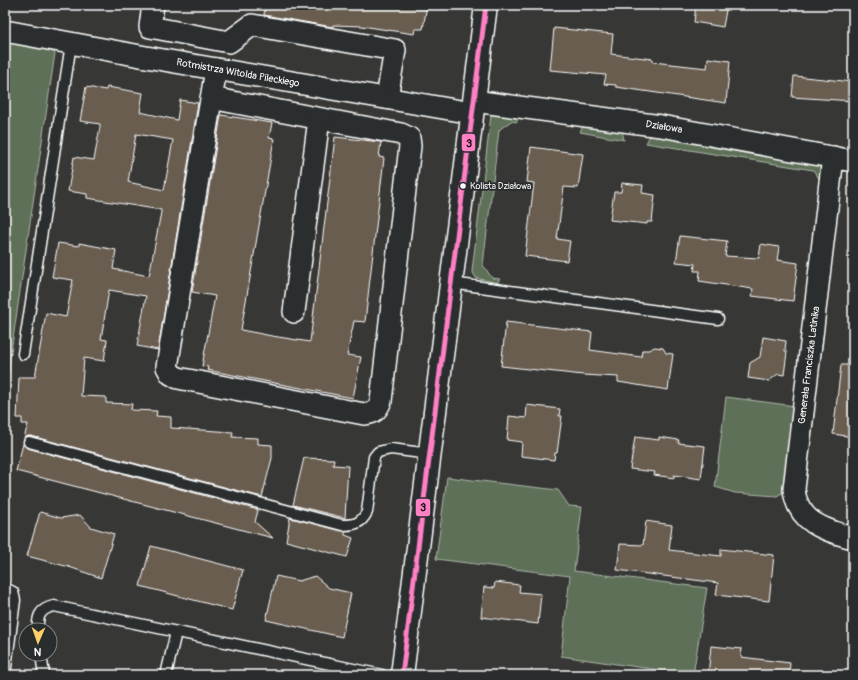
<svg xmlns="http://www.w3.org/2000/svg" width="858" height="680" font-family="Pangolin,sans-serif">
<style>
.green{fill:#5e7059;stroke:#aeb8ac}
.building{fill:#695d50;stroke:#fff;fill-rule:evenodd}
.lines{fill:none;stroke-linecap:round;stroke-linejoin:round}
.service-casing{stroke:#fff;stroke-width:13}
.minor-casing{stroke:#fff;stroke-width:24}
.tertiary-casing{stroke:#fff;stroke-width:25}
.service{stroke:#2a2d2e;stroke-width:10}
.minor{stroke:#2a2d2e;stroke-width:21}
.tertiary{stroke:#2a2d2e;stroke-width:22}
.bus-1-casing{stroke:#2a2d2e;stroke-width:8}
.bus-1{stroke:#ff80c5;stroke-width:5}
.bus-dot{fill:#fff;stroke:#2a2d2e;stroke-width:1.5}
.labels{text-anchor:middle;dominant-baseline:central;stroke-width:3.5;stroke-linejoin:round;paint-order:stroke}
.bus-label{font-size:9px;fill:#fff;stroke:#2a2d2e;text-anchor:start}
.street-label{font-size:10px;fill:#fff;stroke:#2a2d2e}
.line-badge{stroke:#2a2d2e;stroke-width:1.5}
.pale-badge-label{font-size:11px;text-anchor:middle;font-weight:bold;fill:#111}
</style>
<rect width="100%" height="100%" fill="#373735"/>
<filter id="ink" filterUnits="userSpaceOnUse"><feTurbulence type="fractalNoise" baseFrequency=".025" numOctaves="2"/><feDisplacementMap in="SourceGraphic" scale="8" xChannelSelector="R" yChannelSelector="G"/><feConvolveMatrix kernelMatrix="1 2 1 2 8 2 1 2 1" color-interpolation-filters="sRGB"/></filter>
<g filter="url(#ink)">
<g class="green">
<polygon points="5,37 31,43 55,53 10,359 5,429"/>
<polygon points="496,112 518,114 517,122 511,121 499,130 483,265 492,278 500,279 497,283 476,278 472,271 491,115"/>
<polygon points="584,124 622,130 624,140 580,132"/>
<polygon points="651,134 819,162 823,167 821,181 813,170 646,143"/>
<polygon points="726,397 795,406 787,483 782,493 777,496 735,493 715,487"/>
<polygon points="447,477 558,490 569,506 582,507 574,571 707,588 693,675 561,656 570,576 436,559"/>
</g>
<g class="building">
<polygon points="265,5 427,5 423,29 415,29 414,34 362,26 333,25 333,27 264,15"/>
<polygon points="696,5 727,5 723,27 694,22"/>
<polygon points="554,28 613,34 611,54 653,59 653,62 707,68 708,58 730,61 726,103 616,87 616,85 604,84 606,75 550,70"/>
<polygon points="794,76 853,82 853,101 792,97"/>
<path d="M86,87l20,3 1,-3 36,6 -3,19 37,8 3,-20 18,3 -40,247 -21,-4 9,-50 -37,-6 -8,49 6,1 -3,21 -20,-3 -3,38 25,1v6l26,1 -1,6 26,1 -1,5 15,1v11l62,4 -1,5 26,1v6l14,1v13l-10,39 -231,-61 -7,2 4,-14h-6v-6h-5l2,-41h16l11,-64 20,4 7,-37 -21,-3 6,-34 21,3v-3l37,7 -3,19 36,7 12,-64v-2l-74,-12v-4l-19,-3 6,-34 20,3 6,-33v-3l-20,-3zM136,134l37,6 -9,50 -36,-8z"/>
<polygon points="221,115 272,123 269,138 274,139 241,330 272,336 310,342 335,137 381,142 379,157 384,158 365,322 354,321 347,355 361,357 353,398 207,370 208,367 202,366 215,296 192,292"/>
<polygon points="531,147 583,154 578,188 564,187 557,239 570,241 567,261 525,256 534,183 527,182"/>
<polygon points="622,183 643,185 642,193 655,195 652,222 647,222 647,224 610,220 614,192 621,192"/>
<polygon points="680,236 727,241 725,256 759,258 761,244 779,247 777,260 798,263 793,301 752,296 753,289 699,281 700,271 694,271 695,264 676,262"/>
<polygon points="506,322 592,332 590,350 641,357 642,350 650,350 654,347 663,348 666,353 673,354 668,390 618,382 618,377 583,375 501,366"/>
<polygon points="763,337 786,341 785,351 787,352 784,375 778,374 769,381 748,378 750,363 760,357"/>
<polygon points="841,365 853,365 853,437 833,434"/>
<polygon points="527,405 560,409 559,416 562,416 557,453 555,453 554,460 521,456 522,442 507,440 509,416 526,418"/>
<polygon points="635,437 659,440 659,437 679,440 678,443 705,446 701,479 674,475 674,478 654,475 655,472 630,469"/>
<polygon points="23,444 27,448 258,510 255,522 273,538 16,471"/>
<polygon points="304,458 334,459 333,465 348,466 345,518 293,505"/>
<polygon points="40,512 61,518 80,515 91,527 114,534 101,578 69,567 27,556"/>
<polygon points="290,518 345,531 345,535 353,538 347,557 286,541"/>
<polygon points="646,521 672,525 669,550 721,556 721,549 774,555 769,601 716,595 718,583 617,570 620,544 643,545"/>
<polygon points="151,546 243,570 232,610 140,586"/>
<polygon points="276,576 299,581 315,576 329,588 351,593 342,637 266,620"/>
<polygon points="495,582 520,585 519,592 541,594 538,624 481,617 484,587 494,588"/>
<polygon points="711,646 742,649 741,657 790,663 789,675 708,675"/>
</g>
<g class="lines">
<g class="service-casing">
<g id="service">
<polyline points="451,283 718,319"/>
<polyline points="23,354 71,44"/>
<path d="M29,442l313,83c12,0 19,-1 25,-13l7,-55 4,-5 13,-3 39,5"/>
<polyline points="5,588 13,592 15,600 5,675"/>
<path d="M38,630c-1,-14 2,-21 16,-24l328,69"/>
<polyline points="41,654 44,675"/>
<polyline points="166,675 176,632"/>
</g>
</g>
<g class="minor-casing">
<g id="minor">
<polyline points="153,5 150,27 229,42 252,25 395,50 387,98"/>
<polyline points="5,31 146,57 472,113"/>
<path d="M211,98l190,36 8,4 1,8 -29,255c-4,9 -6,12 -17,13l-186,-36 -7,-4 -4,-7 49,-298"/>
<polyline points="474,101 661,126 853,161"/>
<path d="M833,157l-39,332c3,33 30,41 59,49"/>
<polyline points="294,312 319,119"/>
</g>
</g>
<g class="tertiary-casing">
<polyline id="tertiary" points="402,675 486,5"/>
</g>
<use href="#service" class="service"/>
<use href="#minor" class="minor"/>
<use href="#tertiary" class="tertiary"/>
<g class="bus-1-casing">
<polyline id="bus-1" points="402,675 486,5"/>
</g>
<use href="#bus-1" class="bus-1"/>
</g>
</g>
<circle class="bus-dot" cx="463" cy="186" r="3.5"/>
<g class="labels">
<g class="bus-label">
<text x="470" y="186">Kolista Działowa</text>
</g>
<g class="street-label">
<text transform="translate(238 73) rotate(10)">Rotmistrza Witolda Pileckiego</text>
<text transform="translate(664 127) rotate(9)">Działowa</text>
<text transform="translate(809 365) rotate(-83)">Generała Franciszka Latinika</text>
</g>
</g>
<g class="line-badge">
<rect x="461" y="133" width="15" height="19" rx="4" fill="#ff80c5"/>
<rect x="415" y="498" width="16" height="19" rx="4" fill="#ff80c5"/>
</g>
<g class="pale-badge-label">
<text x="469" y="147">3</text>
<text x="423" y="511">3</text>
</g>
<rect width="858" height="680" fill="none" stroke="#2a2d2e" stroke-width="20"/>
<rect x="10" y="10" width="838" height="660" fill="none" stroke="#fff" stroke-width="1.5" filter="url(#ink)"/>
<g transform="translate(38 642) rotate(182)"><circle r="19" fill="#2a2d2e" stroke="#7f8182"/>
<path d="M0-3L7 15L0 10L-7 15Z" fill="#ffd166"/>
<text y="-6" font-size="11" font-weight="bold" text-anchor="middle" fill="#ffffff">N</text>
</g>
</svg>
